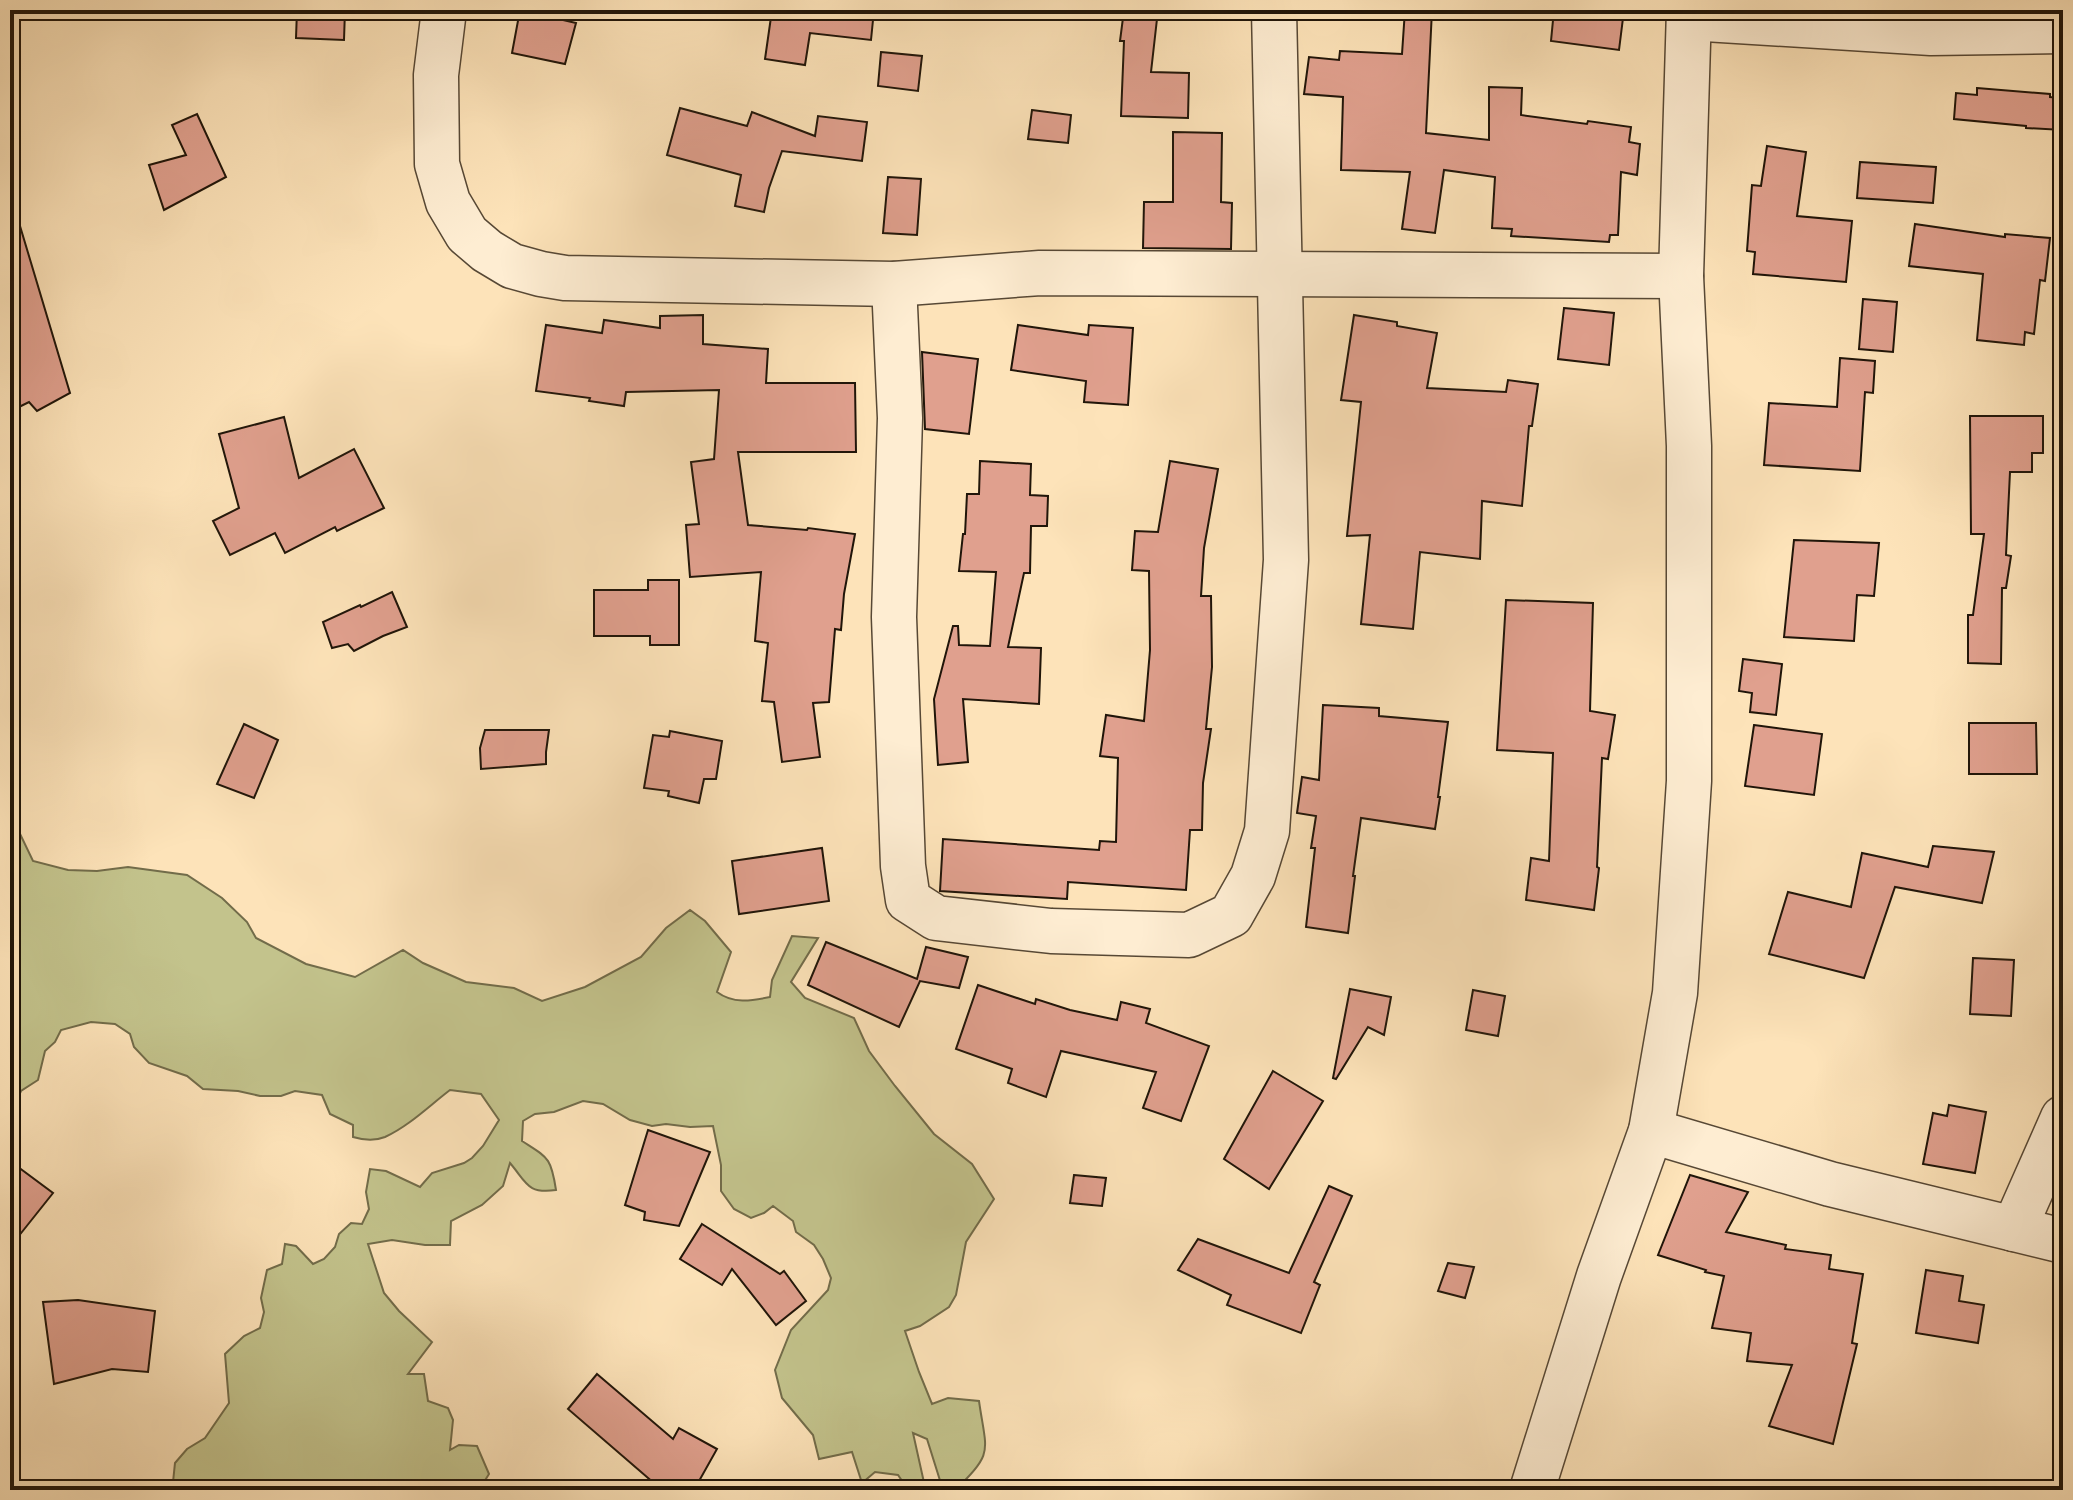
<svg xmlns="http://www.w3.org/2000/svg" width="2073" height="1500" font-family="'Libre Caslon Text',serif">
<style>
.green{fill:#c3c38c;stroke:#726c4a;stroke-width:2}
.building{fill:#e0a08e;stroke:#201509;stroke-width:2}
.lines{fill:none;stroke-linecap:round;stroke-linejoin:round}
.minor-casing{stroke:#574835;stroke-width:47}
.minor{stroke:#feedd2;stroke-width:44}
</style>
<rect width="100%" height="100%" fill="#fde3b9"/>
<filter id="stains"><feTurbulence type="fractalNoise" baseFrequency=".0025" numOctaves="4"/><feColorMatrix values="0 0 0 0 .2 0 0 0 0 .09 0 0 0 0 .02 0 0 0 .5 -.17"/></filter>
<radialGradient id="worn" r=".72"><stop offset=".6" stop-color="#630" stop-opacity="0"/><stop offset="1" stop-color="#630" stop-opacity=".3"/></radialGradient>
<path class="green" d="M10,813l23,48 35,9 29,1 31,-4 59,8 35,23 25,24 9,16 50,26 49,13 48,-27 20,13 43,19 48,6 28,13 43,-14 56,-30 25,-29 24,-18 15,11 26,31 -14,40c16,12 34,9 53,5l2,-17 20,-44 26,2 -27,44 14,16 49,20 15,33 26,35 39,48 38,30 22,35 -28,43 -10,53 -7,12 -29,19 -15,5 14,41 13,32 16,-6 31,3c7,50 16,52 -24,89h-12l-16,-51 -14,-6 12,54 -18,1 -9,-13 -23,-3 -13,11 -10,-31 -33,7 -6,-24 -31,-37 -7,-28 16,-40 37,-40 3,-12 -8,-19 -9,-14 -18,-13 -3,-11 -20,-15 -9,7 -13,5 -17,-9 -13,-18v-26l-8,-39 -23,1 -24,-3 -14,2 -22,-6 -27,-16 -20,-3 -29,11 -19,2 -12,7 -1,20c26,17 29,16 34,49 -29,4 -29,-7 -46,-27l-7,23 -21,19 -31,16 -1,24h-25l-33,-5 -24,4 16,49 15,18 33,31 -24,32h16l4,27 20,7 5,12 -3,30 9,-5 18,1 12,28 -10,16h-312l6,-8 2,-19 12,-14 18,-11 24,-35 -4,-49 19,-18 16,-8 4,-16 -3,-14 6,-28 15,-6 3,-20 11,2 17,18 11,-5 11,-12 4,-13 12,-11 11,1 7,-15 -3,-17 4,-23 16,2 34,16 12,-14 32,-10 8,-5 11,-12 16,-26 -18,-26 -31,-4c-21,16 -41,36 -65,47 -10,4 -22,3 -32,0v-12l-23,-11 -8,-19 -27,-4 -14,5h-21l-22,-5 -35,-2 -16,-13 -38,-13 -15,-16 -4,-13 -15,-10 -24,-2 -30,8 -6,12 -10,9 -7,29 -17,11 -7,15 -4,-1z"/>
<g class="building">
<polygon points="297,10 345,10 344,40 296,38"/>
<polygon points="520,10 576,23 565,64 512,53"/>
<polygon points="772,10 874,10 871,40 810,33 805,65 765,59"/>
<polygon points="1124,10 1158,10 1151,72 1189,73 1188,118 1121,116 1124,41 1120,41"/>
<polygon points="1405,10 1432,10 1426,133 1489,140 1489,87 1522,88 1521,115 1587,124 1588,121 1631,127 1629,142 1640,144 1637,175 1621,172 1618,235 1610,235 1609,242 1511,236 1512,229 1492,228 1495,177 1444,170 1435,233 1402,229 1410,172 1341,170 1343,97 1304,94 1309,57 1339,60 1340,51 1402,54"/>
<polygon points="1554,10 1624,10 1619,50 1551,41"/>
<polygon points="881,52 922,56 918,91 878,86"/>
<polygon points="1977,88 2050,94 2050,97 2063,98 2063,130 2026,128 2026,126 1954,119 1956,93 1977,95"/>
<polygon points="680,108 747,126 752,112 815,136 818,116 867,122 862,161 782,151 769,188 764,212 735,206 741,175 667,155"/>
<polygon points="1032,110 1071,115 1068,143 1028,139"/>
<polygon points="197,114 226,177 164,210 149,165 186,155 172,125"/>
<polygon points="1173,132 1222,133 1221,202 1232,203 1231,249 1143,248 1144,202 1173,202"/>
<polygon points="1767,146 1806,152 1797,216 1852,221 1846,282 1753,274 1755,252 1747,251 1752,185 1761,186"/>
<polygon points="1860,162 1936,167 1933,203 1857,198"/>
<polygon points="888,177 921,179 917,235 883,233"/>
<polygon points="17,216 70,393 37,411 29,402 19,407 10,383 10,217"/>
<polygon points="1915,224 2005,237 2005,234 2050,238 2045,281 2040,280 2034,334 2025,332 2024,345 1977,340 1983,274 1909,266"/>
<polygon points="1863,299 1897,302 1893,352 1859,349"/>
<polygon points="1564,308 1614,313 1609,365 1558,359"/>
<polygon points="703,315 703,344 768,349 766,383 855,383 856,452 738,452 748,525 807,530 808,528 855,534 844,594 841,630 835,629 829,702 813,703 820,757 782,762 774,702 762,701 768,643 755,641 761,572 690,577 686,525 699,524 691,462 714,459 719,390 626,392 624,406 589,401 590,398 536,391 546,325 602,333 604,320 660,328 660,316"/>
<polygon points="1354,315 1397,322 1397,326 1437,333 1427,388 1506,392 1508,380 1538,384 1532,426 1529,426 1522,506 1482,501 1480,559 1420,552 1413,629 1361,624 1370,535 1347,536 1361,402 1341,400"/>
<polygon points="1018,325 1088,335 1089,325 1133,328 1128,405 1084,402 1086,381 1011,370"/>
<polygon points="922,352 978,359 969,434 925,429"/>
<polygon points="1840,358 1875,361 1873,393 1865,392 1860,471 1764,465 1769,403 1837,407"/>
<polygon points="1970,416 2043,416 2043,453 2032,453 2032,472 2010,472 2006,555 2011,556 2006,588 2002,588 2001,664 1968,663 1968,615 1973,615 1984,534 1971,534"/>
<polygon points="284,417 299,478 354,449 384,508 337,531 335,527 285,553 275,533 230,555 213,521 239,508 219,434"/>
<polygon points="980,461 1031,464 1030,495 1048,496 1047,526 1031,526 1030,573 1024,573 1008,647 1041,648 1039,704 963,699 968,762 938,765 934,699 953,626 958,626 959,645 990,646 996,572 959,571 963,534 965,534 967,494 979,494"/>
<polygon points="1170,461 1218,469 1204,548 1201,596 1211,596 1212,667 1206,729 1211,729 1203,783 1202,830 1190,830 1186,890 1068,882 1067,899 940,891 943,839 1099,850 1100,841 1116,842 1118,758 1100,756 1106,715 1144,721 1150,650 1149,571 1132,570 1135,531 1158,532"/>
<polygon points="1794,540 1879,543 1874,596 1857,595 1854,641 1784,637"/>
<polygon points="648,580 679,580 679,645 650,645 650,636 594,636 594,590 648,590"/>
<polygon points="392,592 407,627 383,636 354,651 348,644 332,648 323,622 360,605 361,607"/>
<polygon points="1506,600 1593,603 1590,711 1615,715 1608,759 1602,758 1597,867 1599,868 1594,910 1526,900 1531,858 1549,861 1553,753 1497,750"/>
<polygon points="1743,659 1782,664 1776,715 1750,712 1752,693 1739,691"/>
<polygon points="1323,705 1379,708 1379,716 1448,722 1438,797 1440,797 1435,829 1361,818 1353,876 1355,876 1348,933 1306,927 1315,848 1311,848 1316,816 1297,813 1302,777 1319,780"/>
<polygon points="1969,723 2036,723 2037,774 1969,774"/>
<polygon points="244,724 278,740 254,798 217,784"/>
<polygon points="1754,725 1822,734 1814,795 1745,786"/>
<polygon points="485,730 549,730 546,752 546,764 481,769 480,748"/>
<polygon points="670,731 722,741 716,779 704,779 699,803 668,796 669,791 644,788 653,735 669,737"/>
<polygon points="1933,846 1994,852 1982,903 1895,887 1864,978 1769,954 1788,892 1851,907 1862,853 1928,867"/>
<polygon points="822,848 829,901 739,914 732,861"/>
<polygon points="826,942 917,979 926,947 968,957 959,988 920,981 899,1027 808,985"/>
<polygon points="1973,958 2014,960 2011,1016 1970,1014"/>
<polygon points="978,985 1035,1004 1036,999 1070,1010 1117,1020 1121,1002 1150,1009 1146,1023 1209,1046 1181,1121 1143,1108 1156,1072 1061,1051 1046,1097 1008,1083 1012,1069 956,1049"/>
<polygon points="1350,989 1391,997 1384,1035 1368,1027 1336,1079 1333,1078"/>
<polygon points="1473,990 1505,996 1498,1036 1466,1030"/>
<polygon points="1273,1071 1323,1101 1269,1189 1224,1159"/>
<polygon points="1949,1105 1986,1112 1975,1173 1923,1164 1933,1113 1947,1116"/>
<polygon points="648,1130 710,1152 679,1226 644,1220 645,1212 625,1205"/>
<polygon points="10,1161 53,1193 10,1247"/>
<polygon points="1074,1175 1106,1178 1102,1206 1070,1203"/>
<polygon points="1690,1175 1748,1192 1726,1232 1786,1245 1785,1249 1831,1255 1829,1269 1863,1274 1852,1343 1857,1344 1833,1444 1769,1426 1792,1365 1747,1361 1751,1333 1712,1328 1724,1276 1705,1272 1706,1270 1658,1255"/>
<polygon points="1329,1186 1352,1196 1314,1282 1320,1285 1301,1333 1227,1305 1231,1295 1178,1270 1198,1239 1289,1273"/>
<polygon points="702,1224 780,1274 784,1271 806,1301 776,1325 732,1269 722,1285 680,1259"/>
<polygon points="1448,1263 1474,1267 1465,1298 1438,1291"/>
<polygon points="1926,1270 1963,1276 1959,1301 1984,1305 1978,1343 1916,1333"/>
<polygon points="78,1300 155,1311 148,1372 112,1369 54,1384 43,1302"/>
<polygon points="597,1374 673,1439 679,1428 717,1449 694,1490 662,1490 568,1409"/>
</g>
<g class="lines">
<g class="minor-casing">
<g id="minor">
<polyline points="444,10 436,75 437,164 448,202 467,234 487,251 512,266 541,274 565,278 894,284 1040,273 1681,276"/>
<polyline points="1689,18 1931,33 2063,31"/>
<polyline points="894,284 900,418 894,617 903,866 908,900 936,918 1051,931 1189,935 1231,915 1253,876 1267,831 1286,560 1274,10"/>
<polyline points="1651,1131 1830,1184 2063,1241"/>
<polyline points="2014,1229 2063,1118"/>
<polyline points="1532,1490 1599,1276 1651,1131 1675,993 1689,781 1689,446 1681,276 1689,10"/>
</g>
</g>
<use href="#minor" class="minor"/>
</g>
<rect width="2073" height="1500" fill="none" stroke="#fde3b9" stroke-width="40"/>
<rect x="12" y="12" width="2049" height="1476" fill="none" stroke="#201509" stroke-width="4"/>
<rect x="20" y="20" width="2033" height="1460" fill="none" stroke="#201509" stroke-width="2"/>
<rect width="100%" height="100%" filter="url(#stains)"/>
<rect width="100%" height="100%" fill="url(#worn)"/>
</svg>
